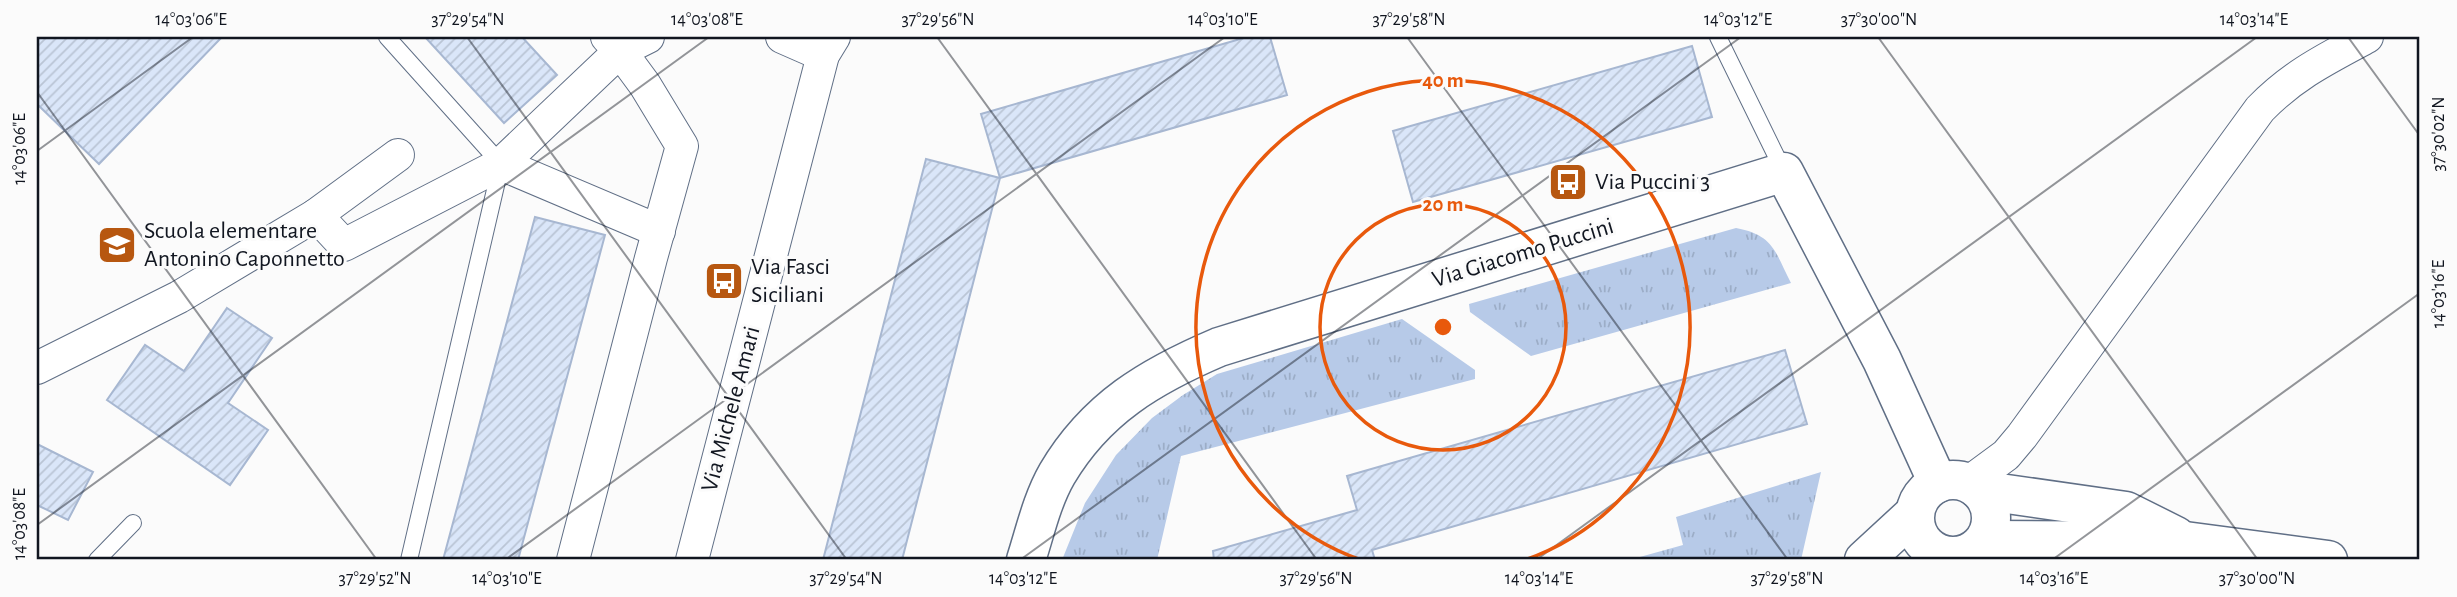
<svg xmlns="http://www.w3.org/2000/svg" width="2457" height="597" font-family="'Alegreya Sans',sans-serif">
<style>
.grass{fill:url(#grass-tufts)}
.building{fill:url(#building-hatch);stroke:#a7b7d1;stroke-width:2}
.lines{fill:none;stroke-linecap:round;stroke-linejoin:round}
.lane-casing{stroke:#606f86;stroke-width:18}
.street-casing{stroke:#606f86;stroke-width:34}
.secondary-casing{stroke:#606f86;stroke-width:41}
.primary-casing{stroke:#606f86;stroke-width:41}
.lane{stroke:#fff;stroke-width:16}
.street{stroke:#fff;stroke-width:32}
.secondary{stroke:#fff;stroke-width:38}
.primary{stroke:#fff;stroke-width:38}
.ticks{fill:none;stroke:#111620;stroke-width:2;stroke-opacity:0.45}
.ring{fill:none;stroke:#e8590c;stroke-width:3.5}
.labels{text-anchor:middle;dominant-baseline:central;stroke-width:6;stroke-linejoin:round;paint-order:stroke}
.poi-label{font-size:24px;fill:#111620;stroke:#fbfbfb;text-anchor:start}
.street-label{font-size:24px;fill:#111620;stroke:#fbfbfb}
.centre{fill:#e8590c;stroke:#fbfbfb;stroke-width:3.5}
.ring-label{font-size:21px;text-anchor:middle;font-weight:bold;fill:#e8590c;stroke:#fbfbfb;stroke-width:6;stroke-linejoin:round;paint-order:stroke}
.neatline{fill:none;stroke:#111620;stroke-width:2.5}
.ticks-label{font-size:18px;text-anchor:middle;fill:#111620}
</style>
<defs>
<pattern id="grass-tufts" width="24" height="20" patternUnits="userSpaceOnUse" patternTransform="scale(1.75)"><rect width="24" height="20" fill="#b7cae8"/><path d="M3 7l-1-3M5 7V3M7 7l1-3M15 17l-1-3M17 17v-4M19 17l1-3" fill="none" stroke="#9cadc7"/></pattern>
<pattern id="building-hatch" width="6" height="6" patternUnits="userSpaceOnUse" patternTransform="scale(1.75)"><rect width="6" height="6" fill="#dae6f9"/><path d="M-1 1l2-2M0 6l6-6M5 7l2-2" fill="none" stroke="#bac5d5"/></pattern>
</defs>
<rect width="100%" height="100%" fill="#fbfbfb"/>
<g class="grass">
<path d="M1736,228c38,7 39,24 55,55l-260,73 -61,-44 -1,-8z"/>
<polygon points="1402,319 1475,370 1475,379 1181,456 1157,560 1062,560 1085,503 1116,455 1152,418 1183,395 1217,374"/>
<polygon points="1821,472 1801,560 1629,560 1683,545 1676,517"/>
</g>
<g class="building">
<polygon points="37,37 222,37 99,164 37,104"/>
<polygon points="425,37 522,37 557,75 504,123"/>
<polygon points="1247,37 1270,37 1287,95 1000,178 981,114"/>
<polygon points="1692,46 1712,117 1413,202 1393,131"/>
<polygon points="926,159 1000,178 902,560 823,560"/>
<polygon points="535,217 605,235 518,560 443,560"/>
<polygon points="227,308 272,338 228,403 268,430 230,485 107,400 145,345 184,371"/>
<polygon points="1785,350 1807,424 1372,550 1375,560 1214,560 1213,551 1357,510 1347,476"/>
<polygon points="37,444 93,472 68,520 37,505"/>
</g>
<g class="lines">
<g class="lane-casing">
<g id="lane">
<polyline points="387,37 501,164 409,560"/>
<polyline points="1718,37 1784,172"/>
<polyline points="97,560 133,523"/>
</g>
</g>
<g class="street-casing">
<g id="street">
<polyline points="607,37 620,51 648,37"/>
<polyline points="782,37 823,55"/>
<polyline points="501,164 620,51 645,85 682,146 651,258 573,560"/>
<polyline points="316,215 398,155"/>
<polyline points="37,368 179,297 316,215 344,245 501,164 659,231"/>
<path d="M1968,483l38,-28 16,-19 238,-327c33,-34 66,-50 107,-72"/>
<polyline points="692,560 823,55 834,37"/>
</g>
</g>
<g class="secondary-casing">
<path id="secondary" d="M1026,560c9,-28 16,-60 31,-86 39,-66 94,-98 162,-127l565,-175 98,188 56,123"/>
</g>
<g class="primary-casing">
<g id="primary">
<circle cx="1953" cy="518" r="38"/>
<polyline points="1979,490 2126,511 2176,536"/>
<polyline points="1986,540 2185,541 2328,560"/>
<polyline points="1864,560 1915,513"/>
</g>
</g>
<use href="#lane" class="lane"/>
<use href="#street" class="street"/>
<use href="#secondary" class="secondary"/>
<use href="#primary" class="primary"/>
</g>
<path class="ticks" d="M467,37l380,523M937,37l380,523M1407,37l381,523M1878,37l380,523M2348,37l72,99M37,92l340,468M37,151l156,-114M37,525l672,-488M505,560l720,-523M1020,560l721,-523M1536,560l721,-523M2052,560l368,-267"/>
<g class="ring">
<circle cx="1443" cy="327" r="123"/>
<path d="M1361 560A247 247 0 1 1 1525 560"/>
</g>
<defs>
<g id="bus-square" transform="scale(2.0125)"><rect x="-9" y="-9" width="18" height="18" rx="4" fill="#b75710" stroke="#fbfbfb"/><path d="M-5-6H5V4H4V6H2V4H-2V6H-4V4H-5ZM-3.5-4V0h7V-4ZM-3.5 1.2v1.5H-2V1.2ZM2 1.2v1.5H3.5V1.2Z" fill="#fff"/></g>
<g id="school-square" transform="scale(2.0125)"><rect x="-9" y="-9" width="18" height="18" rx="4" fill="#b75710" stroke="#fbfbfb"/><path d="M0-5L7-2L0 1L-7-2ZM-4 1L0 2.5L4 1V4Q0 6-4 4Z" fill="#fff"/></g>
</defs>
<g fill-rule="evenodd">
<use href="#bus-square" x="1568" y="182"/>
<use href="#school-square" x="117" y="245"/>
<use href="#bus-square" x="724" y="281"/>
</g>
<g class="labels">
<g class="poi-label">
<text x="1595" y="182">Via Puccini 3</text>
<text x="144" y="231">Scuola elementare<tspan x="144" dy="28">Antonino Caponnetto</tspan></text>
<text x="751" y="267">Via Fasci<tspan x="751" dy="28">Siciliani</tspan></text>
</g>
<g class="street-label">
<text transform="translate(1523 253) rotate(-17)">Via Giacomo Puccini</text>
<text transform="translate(731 409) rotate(-75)">Via Michele Amari</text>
</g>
</g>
<circle cx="1443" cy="327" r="10" class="centre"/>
<g class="ring-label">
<text x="1443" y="87">40 m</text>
<text x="1443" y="211">20 m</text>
</g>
<rect width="2457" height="597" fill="none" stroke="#fbfbfb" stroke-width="77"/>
<rect x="38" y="38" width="2380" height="520" class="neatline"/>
<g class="ticks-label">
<text x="191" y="25">14°03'06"E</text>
<text x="468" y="25">37°29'54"N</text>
<text x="707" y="25">14°03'08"E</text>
<text x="938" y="25">37°29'56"N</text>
<text x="1223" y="25">14°03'10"E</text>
<text x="1409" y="25">37°29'58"N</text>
<text x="1738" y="25">14°03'12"E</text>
<text x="1879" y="25">37°30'00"N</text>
<text x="2254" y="25">14°03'14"E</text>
<text transform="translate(2438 134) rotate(-90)" y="6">37°30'02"N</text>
<text transform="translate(19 149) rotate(-90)" y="6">14°03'06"E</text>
<text transform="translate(2438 294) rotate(-90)" y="6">14°03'16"E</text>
<text transform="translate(19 524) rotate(-90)" y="6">14°03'08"E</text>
<text x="375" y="584">37°29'52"N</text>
<text x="507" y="584">14°03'10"E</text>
<text x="846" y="584">37°29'54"N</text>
<text x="1023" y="584">14°03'12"E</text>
<text x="1316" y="584">37°29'56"N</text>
<text x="1539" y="584">14°03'14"E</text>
<text x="1787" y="584">37°29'58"N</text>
<text x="2054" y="584">14°03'16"E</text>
<text x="2257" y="584">37°30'00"N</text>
</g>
</svg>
